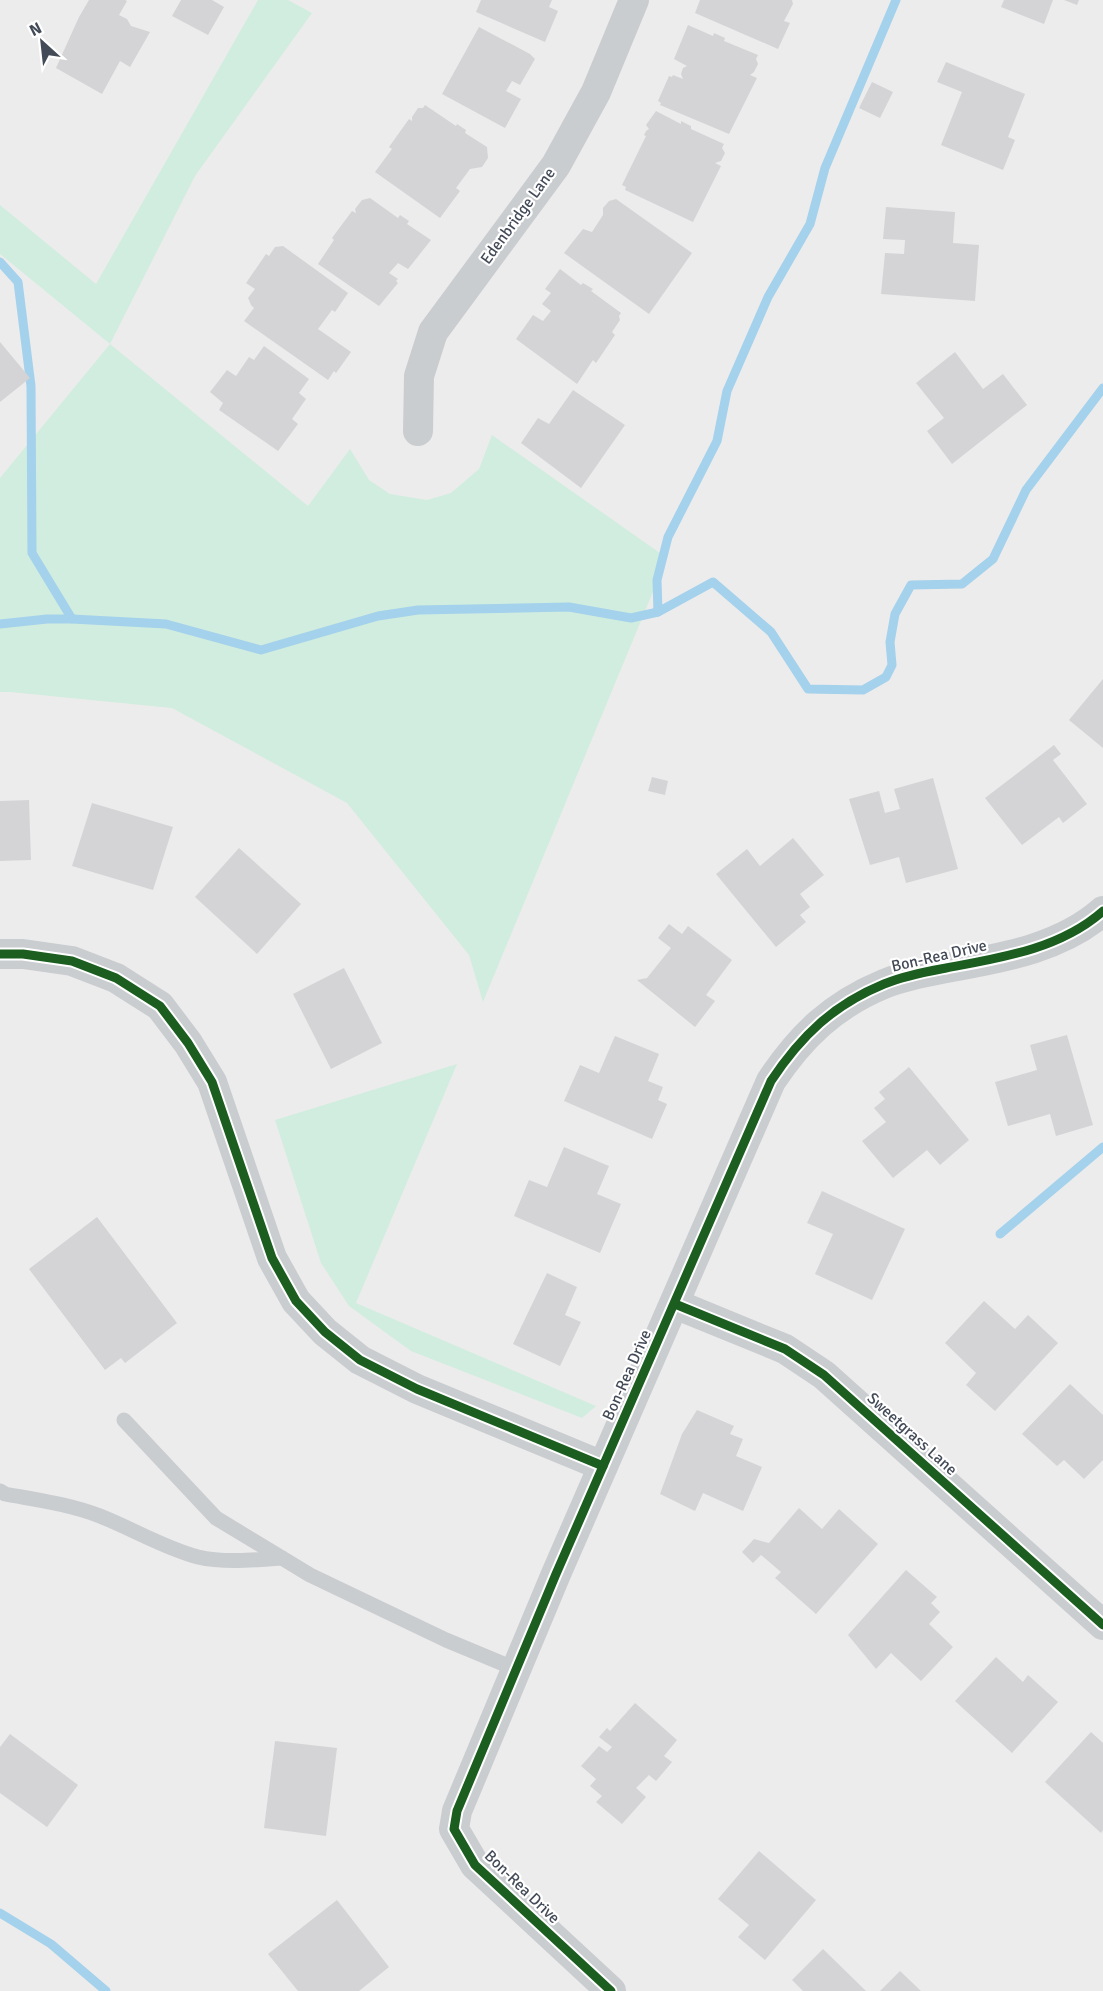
<svg xmlns="http://www.w3.org/2000/svg" width="1103" height="1991" font-family="Signika,sans-serif">
<style>
.green{fill:#d0eddf}
.lines{fill:none;stroke-linecap:round;stroke-linejoin:round}
.stream{stroke:#a4d1eb;stroke-width:9}
.building{fill:#d4d4d7}
.lane{stroke:#cacdd0;stroke-width:15}
.street{stroke:#cacdd0;stroke-width:30}
.cycleway-casing{stroke:#fff;stroke-width:13}
.cycleway{stroke:#1b5e20;stroke-width:9}
.labels{text-anchor:middle;dominant-baseline:central;stroke-width:4.5;stroke-linejoin:round;paint-order:stroke}
.street-label{font-size:16px;fill:#444b58;stroke:#fff}
</style>
<rect width="100%" height="100%" fill="#edecec"/>
<g class="green">
<polygon points="258,0 288,0 312,13 195,176 110,344 308,506 350,449 369,480 390,494 427,500 451,493 479,469 492,435 667,558 483,1002 469,955 347,803 172,708 10,692 0,692 0,478 110,344 0,254 0,205 96,284"/>
<polygon points="457,1064 356,1303 596,1406 582,1418 411,1351 349,1306 321,1263 275,1120"/>
</g>
<g class="lines">
<g class="stream">
<polyline points="0,262 18,282 31,386 32,553 72,619"/>
<polyline points="658,612 657,580 668,537 717,441 727,391 768,297 810,224 825,168 896,0"/>
<polyline points="0,624 47,619 72,619 166,624 261,650 378,616 418,610 569,607 631,618 658,612 713,582 771,632 808,689 863,690 886,677 892,665 890,642 895,614 911,585 962,584 993,559 1026,490 1103,388"/>
<polyline points="1000,1234 1103,1147"/>
<polyline points="0,1913 51,1944 106,1991"/>
</g>
</g>
<g class="building">
<polygon points="89,0 125,0 127,1 119,15 127,19 131,26 150,32 130,67 120,61 102,94 56,68 79,17"/>
<polygon points="181,0 212,0 224,7 208,35 172,16"/>
<polygon points="481,0 552,0 549,7 558,11 545,42 476,12"/>
<polygon points="700,0 792,0 793,4 784,21 790,23 778,49 695,13"/>
<polygon points="1004,0 1053,0 1044,24 1001,7"/>
<polygon points="1064,0 1079,0 1077,5"/>
<polygon points="688,25 713,36 714,33 725,38 724,41 758,55 756,59 758,64 754,72 750,75 757,78 729,134 660,105 661,103 658,101 669,76 672,77 673,75 683,79 681,74 683,68 687,66 674,59"/>
<polygon points="479,27 530,54 535,59 520,85 512,81 506,91 521,99 505,128 442,94"/>
<polygon points="946,62 1025,94 1008,137 1015,140 1003,170 941,145 962,92 937,82"/>
<polygon points="872,82 893,92 880,118 859,108"/>
<polygon points="425,105 456,126 457,124 466,130 465,133 487,147 488,158 482,167 470,169 456,188 460,191 440,218 375,172 392,149 389,147 409,119 412,121 412,117 418,108 423,108"/>
<polygon points="656,111 681,124 681,121 691,126 691,129 724,144 722,148 725,153 721,161 715,163 721,166 693,222 625,190 626,187 622,185 646,136 644,135 646,131 649,129 646,125"/>
<polygon points="370,198 398,218 400,215 409,221 407,224 431,240 408,269 398,263 390,272 389,273 398,279 396,281 398,283 379,306 318,264 334,240 332,238 352,211 356,213 355,209 362,200"/>
<polygon points="616,199 692,253 649,314 564,253 583,229 592,232 603,215 603,208 609,201"/>
<polygon points="886,207 955,212 953,243 979,245 975,301 881,294 885,253 904,254 905,240 883,239"/>
<polygon points="283,246 348,293 335,312 332,310 318,329 351,352 336,373 334,371 328,380 244,321 254,308 251,305 248,298 255,289 246,283 266,254 269,256 275,247"/>
<polygon points="560,269 581,285 583,283 593,289 591,291 621,313 619,316 620,320 612,332 615,335 596,363 593,360 577,384 516,339 533,315 543,321 551,311 542,304 551,293 545,289"/>
<polygon points="0,342 30,378 0,402"/>
<polygon points="264,346 309,379 299,393 306,399 292,419 298,424 278,451 219,410 223,403 210,392 227,370 236,376 249,357 254,360"/>
<polygon points="955,352 983,389 1003,374 1027,405 952,464 927,431 944,418 916,383"/>
<polygon points="573,390 625,425 581,488 521,443 538,418 549,424"/>
<polygon points="1103,679 1103,748 1069,720"/>
<polygon points="1054,745 1061,754 1053,760 1087,804 1063,823 1059,817 1022,845 985,798"/>
<polygon points="652,777 668,781 665,795 648,791"/>
<polygon points="933,778 958,869 906,883 899,857 870,865 849,799 879,791 885,813 900,809 894,789"/>
<polygon points="29,800 31,860 0,861 0,801"/>
<polygon points="92,803 173,827 153,890 72,866"/>
<polygon points="793,838 824,875 800,894 810,907 800,915 806,922 776,947 716,874 747,849 760,866"/>
<polygon points="239,848 301,904 257,954 195,897"/>
<polygon points="669,924 682,934 688,926 732,960 706,995 715,1001 695,1027 637,980 647,978 671,948 658,938"/>
<polygon points="344,968 382,1043 331,1069 293,994"/>
<polygon points="1067,1035 1093,1125 1056,1136 1050,1114 1008,1126 995,1082 1037,1070 1030,1045"/>
<polygon points="615,1036 659,1054 648,1081 663,1087 658,1100 667,1104 652,1139 564,1101 580,1065 599,1073"/>
<polygon points="909,1067 969,1140 940,1165 927,1150 893,1178 862,1141 886,1122 874,1108 885,1099 879,1092"/>
<polygon points="564,1147 609,1166 597,1194 621,1204 600,1253 514,1216 529,1180 547,1187"/>
<polygon points="822,1191 905,1229 872,1300 815,1274 833,1234 807,1223"/>
<polygon points="97,1217 177,1323 125,1363 121,1358 105,1370 29,1269"/>
<polygon points="547,1273 577,1287 565,1315 581,1322 560,1366 513,1344"/>
<polygon points="984,1301 1015,1329 1028,1315 1058,1343 995,1411 966,1385 976,1373 945,1343"/>
<polygon points="1070,1384 1103,1415 1103,1460 1084,1479 1064,1460 1057,1466 1022,1434"/>
<polygon points="697,1410 734,1426 730,1434 743,1439 736,1456 762,1467 743,1511 703,1493 695,1511 660,1494 682,1434"/>
<polygon points="799,1508 822,1529 839,1509 878,1544 816,1614 775,1578 781,1572 761,1555 753,1563 742,1552 754,1539 769,1543"/>
<polygon points="906,1570 937,1597 931,1603 940,1612 929,1624 953,1647 921,1681 891,1653 876,1669 848,1635"/>
<polygon points="996,1657 1023,1682 1028,1675 1058,1702 1012,1753 955,1701"/>
<polygon points="635,1703 677,1740 664,1756 672,1762 656,1781 649,1775 636,1788 646,1797 622,1824 596,1802 602,1796 590,1786 596,1779 581,1766 599,1746 607,1752 612,1747 599,1737 607,1728 610,1731"/>
<polygon points="1091,1732 1103,1743 1103,1830 1101,1833 1045,1782"/>
<polygon points="10,1734 78,1785 47,1827 0,1793 0,1747"/>
<polygon points="275,1741 337,1748 326,1836 264,1828"/>
<polygon points="759,1851 816,1900 765,1960 738,1937 749,1925 718,1899"/>
<polygon points="337,1900 389,1967 359,1991 298,1991 268,1954"/>
<polygon points="823,1949 866,1991 803,1991 792,1980"/>
<polygon points="900,1971 921,1991 880,1991"/>
</g>
<g class="lines">
<g class="lane">
<polyline points="124,1420 216,1518 310,1575 446,1640 516,1669"/>
<path d="M0,1491l5,3c32,6 64,10 95,22 33,13 64,32 98,41 25,6 58,3 84,1"/>
</g>
<g class="street">
<polyline points="418,431 419,376 433,332 556,165 596,92 634,0"/>
<polyline points="0,954 23,954 72,961 116,978 160,1006 188,1043 212,1082 272,1258 296,1301 325,1332 360,1360 417,1389 603,1466"/>
<polyline points="675,1304 785,1349 824,1375 1103,1625"/>
<path d="M611,1991l-136,-126 -21,-36 3,-18 99,-237 215,-493c30,-45 62,-76 113,-97 19,-8 41,-12 62,-16 54,-10 114,-19 157,-57"/>
</g>
<g class="cycleway-casing">
<g id="cycleway">
<polyline points="0,954 23,954 72,961 116,978 160,1006 188,1043 212,1082 272,1258 296,1301 325,1332 360,1360 417,1389 603,1466"/>
<polyline points="675,1304 785,1349 824,1375 1103,1625"/>
<path d="M611,1991l-136,-126 -21,-36 3,-18 99,-237 215,-493c30,-45 62,-76 113,-97 19,-8 41,-12 62,-16 54,-10 114,-19 157,-57"/>
</g>
</g>
<use href="#cycleway" class="cycleway"/>
</g>
<g class="labels">
<g class="street-label">
<text transform="translate(518 216) rotate(-54)">Edenbridge Lane</text>
<text transform="translate(939 956) rotate(-13)">Bon-Rea Drive</text>
<text transform="translate(627 1375) rotate(-66)">Bon-Rea Drive</text>
<text transform="translate(912 1434) rotate(42)">Sweetgrass Lane</text>
<text transform="translate(522 1887) rotate(44)">Bon-Rea Drive</text>
</g>
</g>
<g transform="translate(42 42) rotate(333)" stroke="#ffffff" stroke-width="4.5" paint-order="stroke">
<path d="M0-4.5L10 22L0 15L-10 22Z" fill="#444b58"/>
<text y="-9" font-size="16" font-weight="bold" text-anchor="middle" fill="#444b58">N</text>
</g>
</svg>
